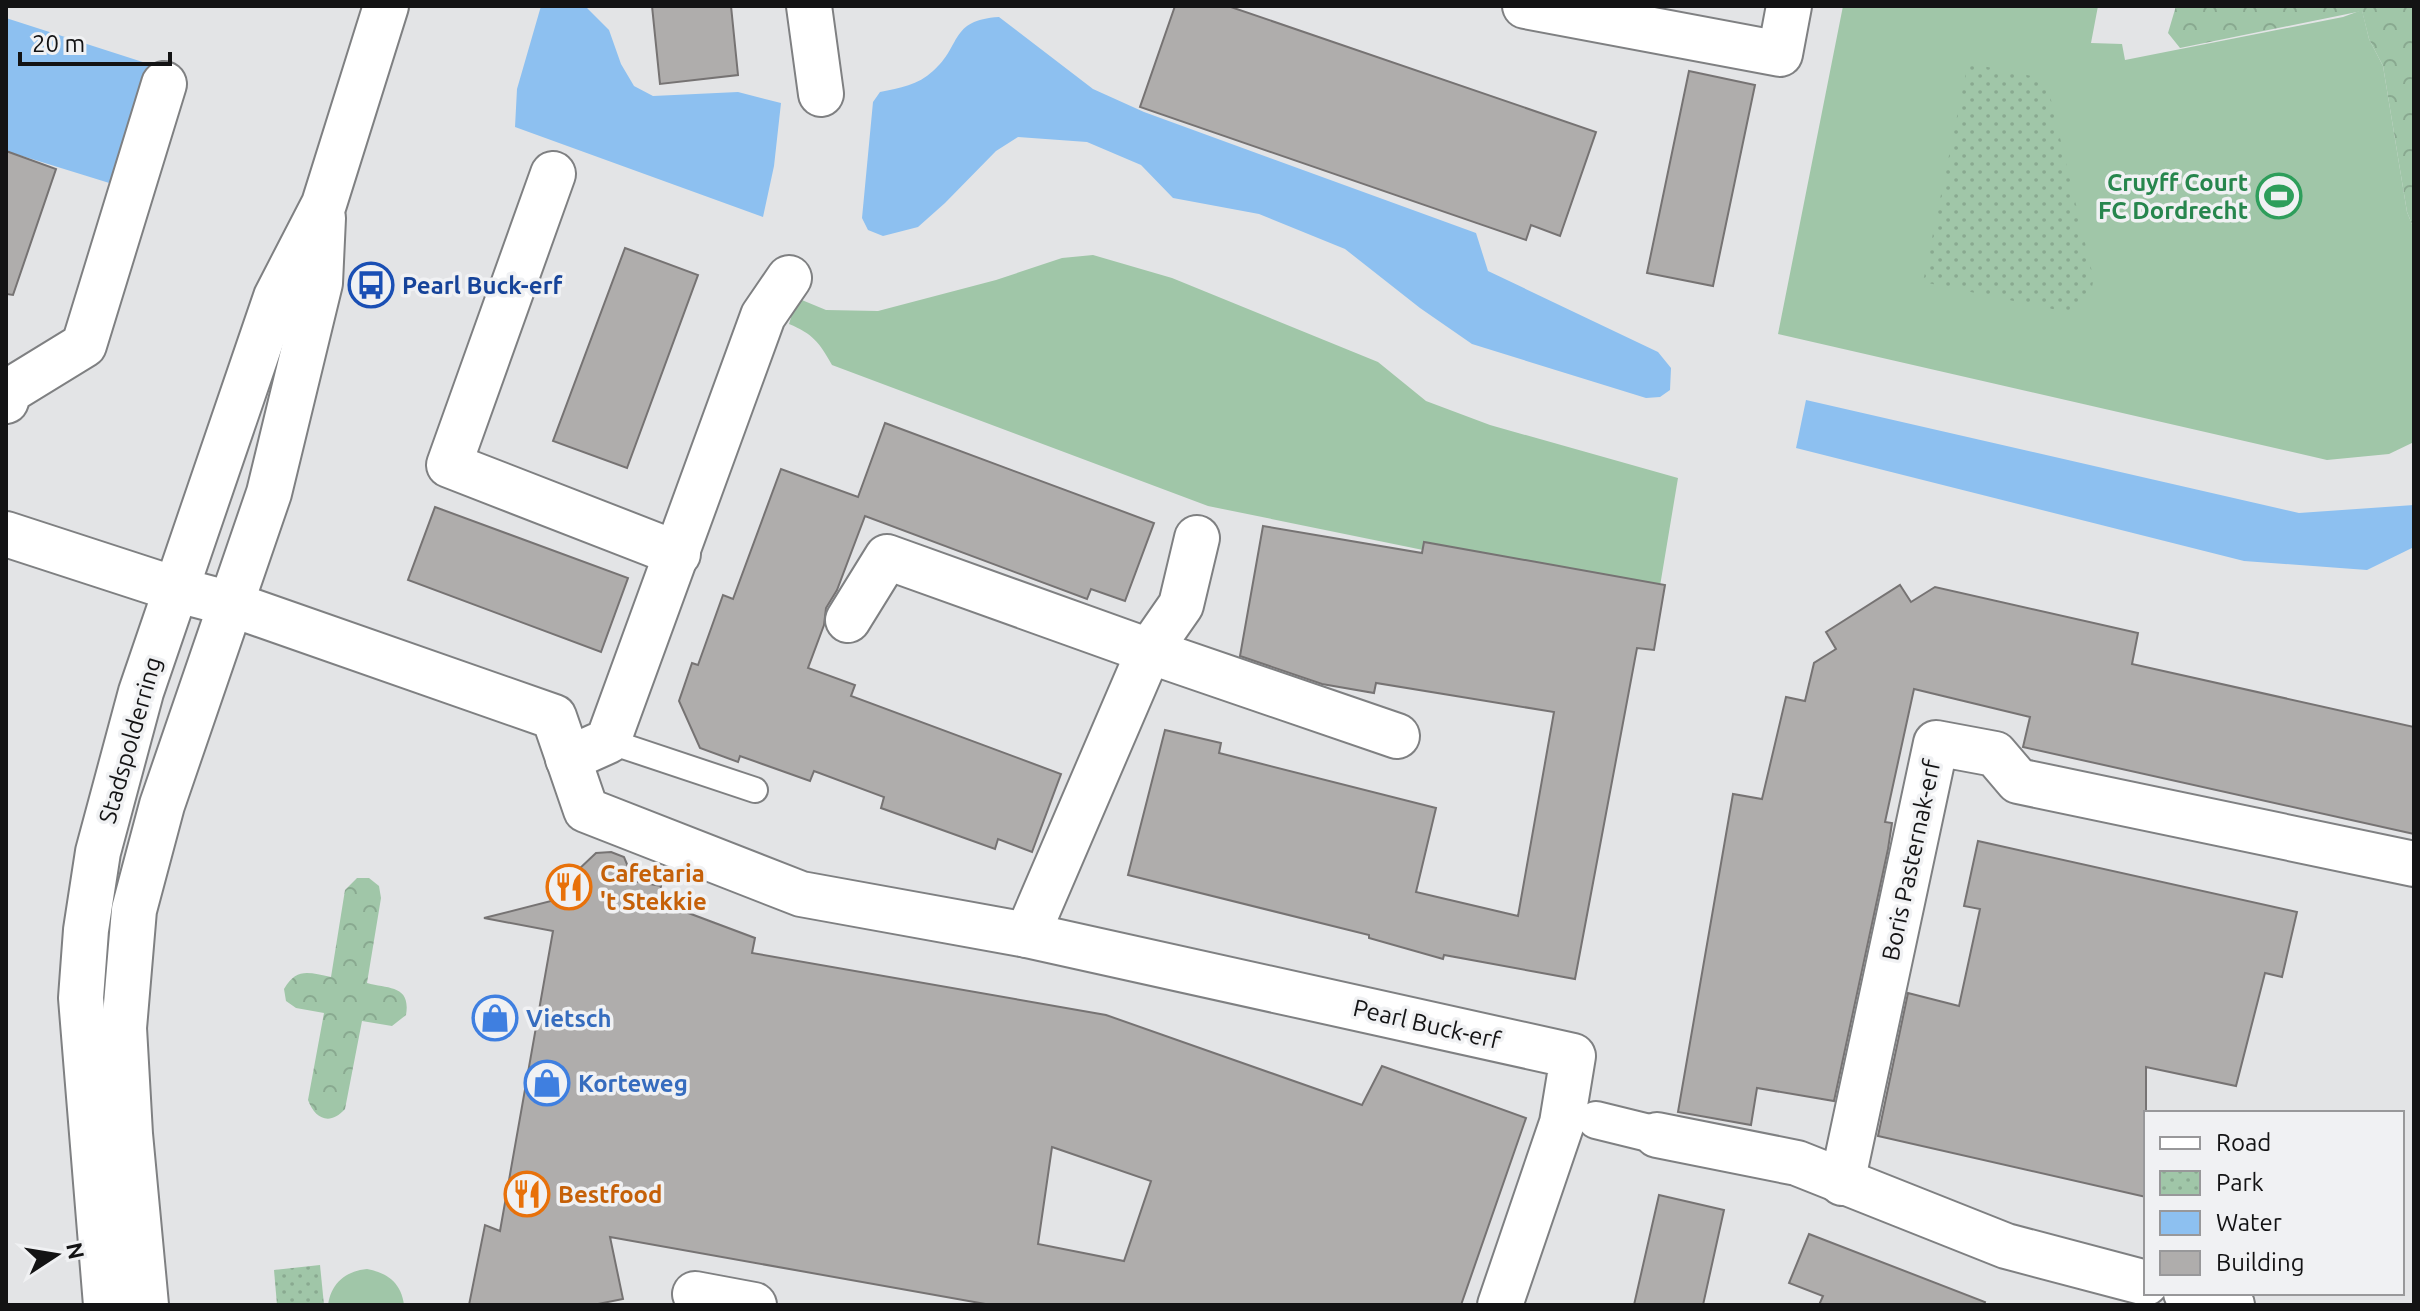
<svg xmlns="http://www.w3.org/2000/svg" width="2420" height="1311" font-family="Ubuntu,sans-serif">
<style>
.green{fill:#a0c6a8}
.forest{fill:url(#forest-crowns)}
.park{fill:url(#park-dots)}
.water{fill:#8dc0f0}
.building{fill:#afadac;stroke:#767373;stroke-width:2;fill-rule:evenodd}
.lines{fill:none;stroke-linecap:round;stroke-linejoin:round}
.service-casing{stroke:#7f8082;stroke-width:28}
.pedestrian-casing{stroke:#7f8082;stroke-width:40}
.minor-casing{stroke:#7f8082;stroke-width:48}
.tertiary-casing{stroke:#7f8082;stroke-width:48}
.service{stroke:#fff;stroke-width:24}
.pedestrian{stroke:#fff;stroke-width:36}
.minor{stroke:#fff;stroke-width:44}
.tertiary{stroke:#fff;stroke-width:44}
.labels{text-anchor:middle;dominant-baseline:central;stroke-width:7;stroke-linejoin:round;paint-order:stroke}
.leisure-label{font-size:24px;font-weight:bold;fill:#27864d;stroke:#f0f1f3;text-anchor:end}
.transit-label{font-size:24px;font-weight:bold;fill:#164399;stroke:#f0f1f3;text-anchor:start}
.street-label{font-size:24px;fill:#131314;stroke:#f0f1f3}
.food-label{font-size:24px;font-weight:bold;fill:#c56008;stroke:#f0f1f3;text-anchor:start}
.shop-label{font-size:24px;font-weight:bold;fill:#366cbe;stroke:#f0f1f3;text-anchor:start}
</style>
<defs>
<pattern id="forest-crowns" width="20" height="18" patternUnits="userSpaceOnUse" patternTransform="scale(2)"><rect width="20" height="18" fill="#a0c6a8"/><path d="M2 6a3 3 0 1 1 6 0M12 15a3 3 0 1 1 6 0" fill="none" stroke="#89a990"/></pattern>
<pattern id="park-dots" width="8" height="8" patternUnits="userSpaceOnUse" patternTransform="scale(2)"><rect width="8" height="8" fill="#a0c6a8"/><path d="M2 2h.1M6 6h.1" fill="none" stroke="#89a990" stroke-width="1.8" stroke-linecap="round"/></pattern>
</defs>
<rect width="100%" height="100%" fill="#e3e4e6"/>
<g class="green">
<polygon points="1843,6 2098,6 2091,43 2122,44 2125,60 2343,17 2362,10 2369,39 2383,66 2407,212 2414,229 2414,442 2389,454 2327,460 1778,334"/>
<path d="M1093,255l79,23 206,84 48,39 64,24 188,53 -20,120 -450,-92 -376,-141c-13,-23 -19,-31 -43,-41l8,-26 29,12 52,1 118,-31 66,-22z"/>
<path d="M367,1269c21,4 34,14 37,36h-76c3,-22 18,-34 39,-36z"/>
</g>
<g class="forest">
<polygon points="2176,6 2414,6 2414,229 2407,212 2383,66 2369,39 2362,11 2180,48 2168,33"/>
<path d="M357,878h12l10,8 2,12 -14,85c22,6 44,2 39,32l-14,11 -30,-5 -17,88c-15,17 -30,10 -37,-9l16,-87 -28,-5 -10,-7 -2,-12c13,-22 25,-16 47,-12l14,-87z"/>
</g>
<g class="park">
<path d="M1968,63l78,16 47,197c1,20 -12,34 -31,35l-139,-29z"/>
<polygon points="320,1265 324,1305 277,1305 274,1270"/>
</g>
<g class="water">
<polygon points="541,6 585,6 609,30 621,64 634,86 653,96 738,92 781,103 774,166 763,217 515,127 517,89"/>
<path d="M999,17l94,72 51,23 332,121 12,38 170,81 13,16 -1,22 -10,7 -14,1 -174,-54 -52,-36 -75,-59 -86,-35 -86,-16 -32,-33 -54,-23 -69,-5 -22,14 -51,52 -27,24 -35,9 -15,-6 -6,-12 11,-116 7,-10c20,-4 38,-7 53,-21 29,-25 16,-51 66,-54z"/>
<polygon points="6,18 152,65 130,131 119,186 6,151"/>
<polygon points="1806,400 2299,513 2414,505 2414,547 2367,570 2244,561 1796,448"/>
</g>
<g class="building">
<polygon points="652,6 731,6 738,75 660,84"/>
<polygon points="1175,6 1228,6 1596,132 1560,236 1531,225 1526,240 1140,107"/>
<polygon points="1689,71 1755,85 1713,286 1647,273"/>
<polygon points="6,151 56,169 13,295 6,294"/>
<polygon points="625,248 698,275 627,468 553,441"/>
<polygon points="885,423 1154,523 1125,601 1091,589 1087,599 865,516 837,590 826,608 824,625 808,668 855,685 851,696 1061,774 1032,852 998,839 995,849 881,808 884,797 814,771 810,781 740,756 738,762 700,748 679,701 692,663 698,665 723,595 733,599 781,469 858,497"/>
<polygon points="435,507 628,578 601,652 408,580"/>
<polygon points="1263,526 1422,553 1424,542 1665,585 1654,650 1637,648 1575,979 1444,955 1443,959 1369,938 1369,935 1128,875 1165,730 1221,743 1219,753 1436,808 1416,892 1518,916 1554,712 1376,683 1374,693 1322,684 1240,656"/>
<polygon points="1900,585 1911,602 1935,587 2138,633 2132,664 2414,727 2414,834 2023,747 2030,717 1914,689 1885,822 1892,823 1888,849 1834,1101 1757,1088 1751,1125 1678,1112 1733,794 1762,799 1786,697 1805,701 1814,663 1836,649 1826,632"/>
<polygon points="1978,841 2297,912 2282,977 2265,973 2236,1086 2146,1067 2146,1197 1878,1136 1908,993 1959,1006 1980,909 1964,906"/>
<path d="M611,852l13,5 10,24 27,5 -2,16 96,36 -3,15 354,62 256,90 20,-39 144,52 -65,187h-470l-381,-68 13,62 -30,6h-124l16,-80 15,6 53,-300 -69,-13 75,-19 5,-30 13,2 19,-18zM1052,1147l99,34 -27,80 -86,-17z"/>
<polygon points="1659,1195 1724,1210 1703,1305 1634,1305"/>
<polygon points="1809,1234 1985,1302 1984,1305 1819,1305 1823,1296 1789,1283"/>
</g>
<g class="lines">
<g class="service-casing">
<polyline id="service" points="608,741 755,790"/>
</g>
<g class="pedestrian-casing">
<polyline id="pedestrian" points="1596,1120 1657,1135"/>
</g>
<g class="minor-casing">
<g id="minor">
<polyline points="809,6 821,94"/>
<polyline points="1525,6 1780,54 1789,6"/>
<polyline points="553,174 449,465 678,554"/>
<polyline points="6,401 9,391 84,345 164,84"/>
<polyline points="6,534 178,590 231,604 554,717 586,810 801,894 1027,935 1573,1056 1562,1123 1500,1305"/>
<polyline points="848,620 887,557 1149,651 1397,736"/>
<polyline points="568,759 608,741 763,316 789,278"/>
<polyline points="1027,935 1149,651 1181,605 1197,538"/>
<polyline points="1657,1135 1797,1163 2006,1246 2146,1283"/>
<polyline points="1842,1183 1936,743 1995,754 2018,781 2414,864"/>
<polyline points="2186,1293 2232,1305"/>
<polyline points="695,1294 754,1305"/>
</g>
</g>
<g class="tertiary-casing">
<g id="tertiary">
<polyline points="106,1305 81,998 86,930 98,852 141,692 276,297 324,204 386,6"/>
<polyline points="146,1305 130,1134 124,1028 134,910 162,805 269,493 320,283 323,218"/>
</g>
</g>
<use href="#service" class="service"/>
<use href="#pedestrian" class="pedestrian"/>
<use href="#minor" class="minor"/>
<use href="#tertiary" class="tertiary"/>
</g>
<defs>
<g id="stadium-ring" transform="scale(2.3)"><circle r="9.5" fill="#f0f1f3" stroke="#2e9e5b" stroke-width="1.5"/><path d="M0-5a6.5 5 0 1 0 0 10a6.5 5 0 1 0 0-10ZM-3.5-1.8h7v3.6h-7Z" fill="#2e9e5b"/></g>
<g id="bus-ring" transform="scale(2.3)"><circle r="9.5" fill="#f0f1f3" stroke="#1a4fb4" stroke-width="1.5"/><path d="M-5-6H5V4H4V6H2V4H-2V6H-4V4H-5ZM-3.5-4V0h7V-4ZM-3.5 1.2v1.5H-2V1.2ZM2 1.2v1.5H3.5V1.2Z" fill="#1a4fb4"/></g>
<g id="restaurant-ring" transform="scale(2.3)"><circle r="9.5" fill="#f0f1f3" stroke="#e8710a" stroke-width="1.5"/><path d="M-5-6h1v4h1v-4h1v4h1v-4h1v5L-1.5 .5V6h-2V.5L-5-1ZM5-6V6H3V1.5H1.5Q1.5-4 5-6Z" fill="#e8710a"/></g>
<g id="shop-ring" transform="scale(2.3)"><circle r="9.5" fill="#f0f1f3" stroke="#3f7fe0" stroke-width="1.5"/><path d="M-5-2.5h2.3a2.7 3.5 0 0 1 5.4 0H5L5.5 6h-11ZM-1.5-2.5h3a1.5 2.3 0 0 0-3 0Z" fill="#3f7fe0"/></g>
</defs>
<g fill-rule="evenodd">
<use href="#stadium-ring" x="2279" y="196"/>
<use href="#bus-ring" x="371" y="285"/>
<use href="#restaurant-ring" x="569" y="887"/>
<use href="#shop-ring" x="495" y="1018"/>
<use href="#shop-ring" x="547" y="1083"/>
<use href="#restaurant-ring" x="527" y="1194"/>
</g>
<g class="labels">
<g class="leisure-label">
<text x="2248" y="182">Cruyff Court<tspan x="2248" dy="28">FC Dordrecht</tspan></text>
</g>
<g class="transit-label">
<text x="402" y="285">Pearl Buck-erf</text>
</g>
<g class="street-label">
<text transform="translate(130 740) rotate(-74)">Stadspolderring</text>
<text transform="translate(1911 860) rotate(-78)">Boris Pasternak-erf</text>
<text transform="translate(1427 1024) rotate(13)">Pearl Buck-erf</text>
</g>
<g class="food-label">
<text x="600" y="873">Cafetaria<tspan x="600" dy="28">'t Stekkie</tspan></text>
<text x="558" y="1194">Bestfood</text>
</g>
<g class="shop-label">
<text x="526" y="1018">Vietsch</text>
<text x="578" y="1083">Korteweg</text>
</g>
</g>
<rect width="2420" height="1311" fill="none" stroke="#131314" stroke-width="16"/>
<rect x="2144" y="1111" width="260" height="184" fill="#f0f1f3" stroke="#98989a" stroke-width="2"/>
<rect x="2160" y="1137" width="40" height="12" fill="#ffffff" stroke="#98989a" stroke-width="2"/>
<text x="2216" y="1151" font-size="24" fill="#131314">Road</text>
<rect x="2160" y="1171" width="40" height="24" fill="url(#park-dots)" stroke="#98989a" stroke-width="2"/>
<text x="2216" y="1191" font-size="24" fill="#131314">Park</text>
<rect x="2160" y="1211" width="40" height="24" fill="#8dc0f0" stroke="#98989a" stroke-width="2"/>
<text x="2216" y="1231" font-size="24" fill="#131314">Water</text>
<rect x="2160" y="1251" width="40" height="24" fill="#afadac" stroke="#98989a" stroke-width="2"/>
<text x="2216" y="1271" font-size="24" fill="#131314">Building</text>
<g transform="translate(56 1255) rotate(78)" stroke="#f0f1f3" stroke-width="6" paint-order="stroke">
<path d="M0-6L14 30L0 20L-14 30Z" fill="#131314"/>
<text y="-12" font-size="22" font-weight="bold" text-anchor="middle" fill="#131314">N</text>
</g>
<path d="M20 52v12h150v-12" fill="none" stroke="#131314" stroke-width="4"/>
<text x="32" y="52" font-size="24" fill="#131314" stroke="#f0f1f3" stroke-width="6" paint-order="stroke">20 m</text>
</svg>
